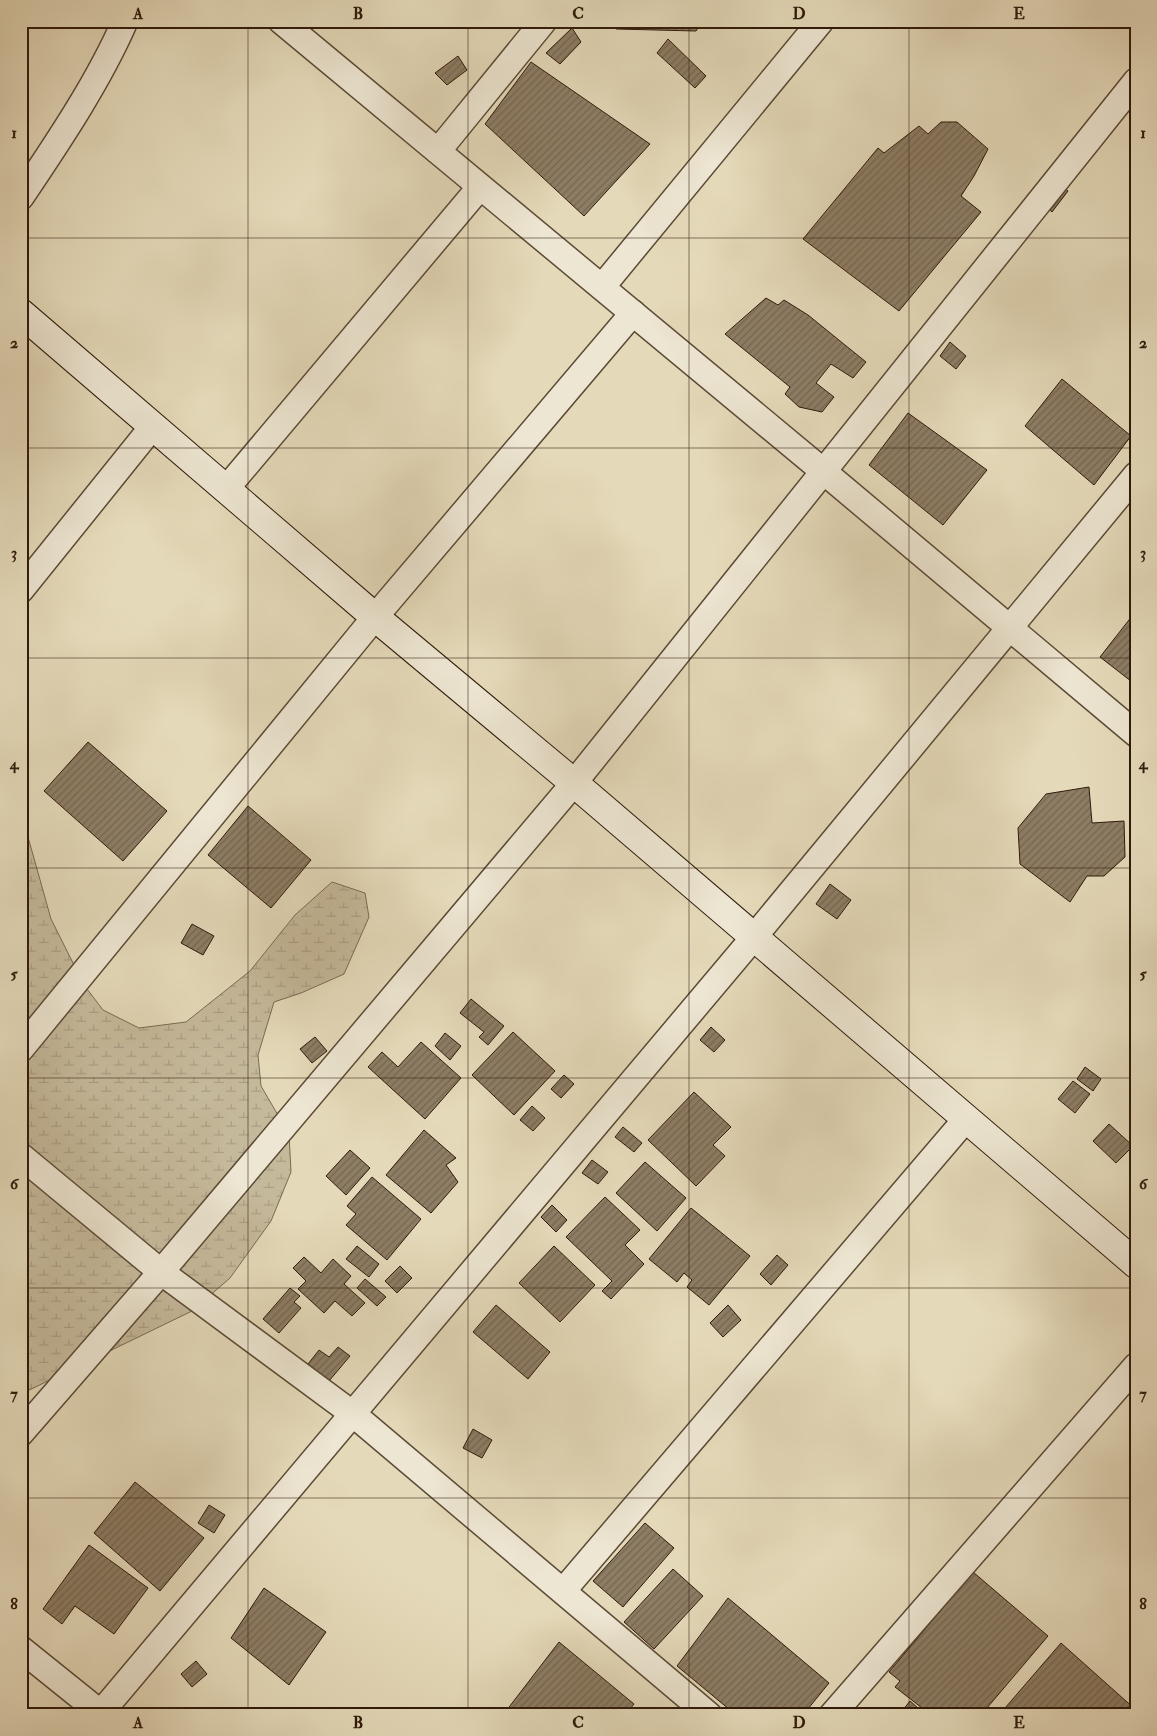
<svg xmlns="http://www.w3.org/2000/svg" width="1157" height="1736" font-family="'IM FELL Double Pica',serif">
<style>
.wetland{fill:url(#wetland-marsh);stroke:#7a6a53}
.building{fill:url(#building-hatch);stroke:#2f1a0b}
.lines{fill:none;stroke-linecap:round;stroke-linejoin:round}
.street-casing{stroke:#5c4a36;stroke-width:28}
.secondary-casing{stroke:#2f1a0b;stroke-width:30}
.street{stroke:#ede6d2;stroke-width:25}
.secondary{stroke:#ede6d2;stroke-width:28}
.grid{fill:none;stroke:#2f1a0b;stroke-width:1;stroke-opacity:0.55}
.neatline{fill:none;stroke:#2f1a0b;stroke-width:2}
.grid-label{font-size:16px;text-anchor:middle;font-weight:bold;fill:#2f1a0b}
</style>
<defs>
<pattern id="wetland-marsh" width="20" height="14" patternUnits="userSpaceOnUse" patternTransform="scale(1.25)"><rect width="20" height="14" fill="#c5b99b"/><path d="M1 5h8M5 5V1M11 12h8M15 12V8" fill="none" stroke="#aa9e84"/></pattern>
<pattern id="building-hatch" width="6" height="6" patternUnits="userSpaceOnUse" patternTransform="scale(1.25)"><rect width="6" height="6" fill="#8d7d65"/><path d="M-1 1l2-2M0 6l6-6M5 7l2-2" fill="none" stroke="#746651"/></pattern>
</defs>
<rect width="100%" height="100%" fill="#e4d9b9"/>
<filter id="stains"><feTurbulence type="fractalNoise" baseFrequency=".004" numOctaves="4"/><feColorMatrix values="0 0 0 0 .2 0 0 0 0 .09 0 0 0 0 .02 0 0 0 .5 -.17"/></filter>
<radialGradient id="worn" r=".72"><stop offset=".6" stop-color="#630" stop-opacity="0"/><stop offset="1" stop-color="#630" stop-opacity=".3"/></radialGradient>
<polygon class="wetland" points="21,812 51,919 84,985 103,1010 139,1028 186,1022 250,971 295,915 332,882 365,893 369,917 344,974 301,993 274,1002 258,1055 261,1086 289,1134 291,1172 271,1221 230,1278 192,1311 21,1394"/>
<g class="building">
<polygon points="610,21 703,21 696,31 616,29"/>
<polygon points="572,28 581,42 560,64 546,53"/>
<polygon points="668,39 706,76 695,88 657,53"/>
<polygon points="458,56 467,70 447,85 435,73"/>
<polygon points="531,62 650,144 584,216 485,124"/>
<polygon points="941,122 957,122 988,149 974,176 961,196 981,212 899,311 803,239 878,148 884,153 919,126 928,134"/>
<polygon points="1058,183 1068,191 1052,212 1041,202"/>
<polygon points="766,298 778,305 784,300 808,315 866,362 853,378 831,364 816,383 834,397 822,412 799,407 785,394 790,387 725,334"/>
<polygon points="950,342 966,356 956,369 940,356"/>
<polygon points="1062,379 1131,436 1094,485 1025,426"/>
<polygon points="908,413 987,470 943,525 869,465"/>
<polygon points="1136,611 1136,685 1100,657"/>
<polygon points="88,742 167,811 123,861 44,791"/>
<polygon points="1089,787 1092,823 1124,821 1125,857 1104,876 1087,876 1070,902 1020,864 1018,828 1046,794"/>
<polygon points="248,806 311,860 271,908 208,855"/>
<polygon points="830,884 851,900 837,919 816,904"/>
<polygon points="192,924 214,936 203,955 181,943"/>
<polygon points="471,999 504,1026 488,1045 479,1037 484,1032 460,1013"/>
<polygon points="711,1027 725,1040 714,1052 700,1040"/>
<polygon points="513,1032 555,1071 514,1115 472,1075"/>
<polygon points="445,1033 461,1046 450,1060 435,1046"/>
<polygon points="315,1037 327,1051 312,1063 300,1049"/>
<polygon points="421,1042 461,1078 425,1119 368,1067 382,1052 398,1067"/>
<polygon points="1085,1067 1101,1079 1093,1091 1077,1079"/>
<polygon points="564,1075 574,1084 561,1098 551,1089"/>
<polygon points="1073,1081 1090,1094 1075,1113 1058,1099"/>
<polygon points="694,1092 731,1127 713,1145 725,1156 696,1186 648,1140"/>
<polygon points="532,1106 545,1118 533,1131 520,1120"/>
<polygon points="1109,1124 1133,1146 1116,1163 1093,1141"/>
<polygon points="623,1127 642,1143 634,1152 615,1137"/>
<polygon points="424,1130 456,1158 446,1165 458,1182 431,1213 386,1175"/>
<polygon points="350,1150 370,1168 346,1195 326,1176"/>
<polygon points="592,1160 608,1172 598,1184 582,1173"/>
<polygon points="645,1162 686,1198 657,1231 616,1193"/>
<polygon points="372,1177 421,1219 387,1260 346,1225 356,1214 347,1206"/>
<polygon points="605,1197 640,1230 625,1245 644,1264 611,1299 602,1291 612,1281 566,1237"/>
<polygon points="552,1205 567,1220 556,1232 541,1217"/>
<polygon points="691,1208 750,1256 709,1305 687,1287 692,1280 684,1273 677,1282 649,1259"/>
<polygon points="357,1246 379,1264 369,1277 346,1259"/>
<polygon points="554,1246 595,1285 560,1322 519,1283"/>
<polygon points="777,1255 788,1265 771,1285 760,1274"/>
<polygon points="304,1257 321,1273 333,1259 351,1276 344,1284 365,1303 352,1316 335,1301 324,1313 298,1289 306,1281 293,1268"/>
<polygon points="400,1266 412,1278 397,1293 385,1281"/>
<polygon points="365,1279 386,1297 377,1306 357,1288"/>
<polygon points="290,1288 300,1296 294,1302 301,1308 279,1333 263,1319"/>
<polygon points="496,1305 550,1352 528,1379 473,1332"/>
<polygon points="728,1305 741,1320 723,1337 710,1323"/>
<polygon points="338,1347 350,1356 329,1381 308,1364 319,1350 329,1357"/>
<polygon points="473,1429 492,1440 482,1458 463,1448"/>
<polygon points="135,1482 204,1538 160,1591 94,1533"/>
<polygon points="209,1505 225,1515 214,1533 198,1523"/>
<polygon points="645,1523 674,1548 623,1607 593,1581"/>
<polygon points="89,1545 148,1588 114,1634 75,1606 62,1624 43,1609"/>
<polygon points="673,1569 703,1596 654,1649 624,1622"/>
<polygon points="973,1572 1048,1636 981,1715 931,1715 895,1687 900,1681 889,1672"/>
<polygon points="264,1588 326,1632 289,1685 231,1638"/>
<polygon points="728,1598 829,1683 803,1715 736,1715 677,1666"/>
<polygon points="559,1642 634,1704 625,1715 503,1715"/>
<polygon points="1061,1643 1136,1710 1136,1715 999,1715"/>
<polygon points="196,1661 207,1674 192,1687 181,1674"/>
<polygon points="910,1701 926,1715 899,1715"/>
</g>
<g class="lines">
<g class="street-casing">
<g id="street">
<polyline points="281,21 823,471 1136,734"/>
<polyline points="438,151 544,21"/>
<path d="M21,197c37,-55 78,-116 104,-176"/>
<polyline points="602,287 821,21"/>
<polyline points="226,489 480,187"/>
<polyline points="21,590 153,426"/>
<polyline points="21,1049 375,617 633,313"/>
<polyline points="21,1156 161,1272 353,1414 709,1715"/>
<polyline points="21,1433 161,1272 574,783 1136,81"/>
<polyline points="563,1591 966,1119"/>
<polyline points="21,1649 103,1715"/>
<polyline points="99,1715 754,937 1136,475"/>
<polyline points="832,1715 1136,1366"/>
</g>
</g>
<g class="secondary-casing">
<polyline id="secondary" points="21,313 375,617 574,783 1136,1264"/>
</g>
<use href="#street" class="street"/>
<use href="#secondary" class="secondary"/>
</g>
<path class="grid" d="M248,21v1694M468,21v1694M689,21v1694M909,21v1694M21,238h1115M21,448h1115M21,658h1115M21,868h1115M21,1078h1115M21,1288h1115M21,1498h1115"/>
<rect width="1157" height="1736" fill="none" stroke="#e4d9b9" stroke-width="55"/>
<rect x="28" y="28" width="1102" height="1680" class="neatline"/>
<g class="grid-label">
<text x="138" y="19">A</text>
<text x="358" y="19">B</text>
<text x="578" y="19">C</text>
<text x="799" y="19">D</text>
<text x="1019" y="19">E</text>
<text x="14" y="138">1</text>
<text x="1143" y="138">1</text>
<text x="14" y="348">2</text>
<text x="1143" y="348">2</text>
<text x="14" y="558">3</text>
<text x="1143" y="558">3</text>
<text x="14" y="769">4</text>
<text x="1143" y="769">4</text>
<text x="14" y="979">5</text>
<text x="1143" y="979">5</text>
<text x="14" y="1189">6</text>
<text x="1143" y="1189">6</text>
<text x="14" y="1399">7</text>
<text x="1143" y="1399">7</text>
<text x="14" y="1609">8</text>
<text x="1143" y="1609">8</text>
<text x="138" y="1728">A</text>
<text x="358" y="1728">B</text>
<text x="578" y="1728">C</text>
<text x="799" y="1728">D</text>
<text x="1019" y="1728">E</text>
</g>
<rect width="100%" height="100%" filter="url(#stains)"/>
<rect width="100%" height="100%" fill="url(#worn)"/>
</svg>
